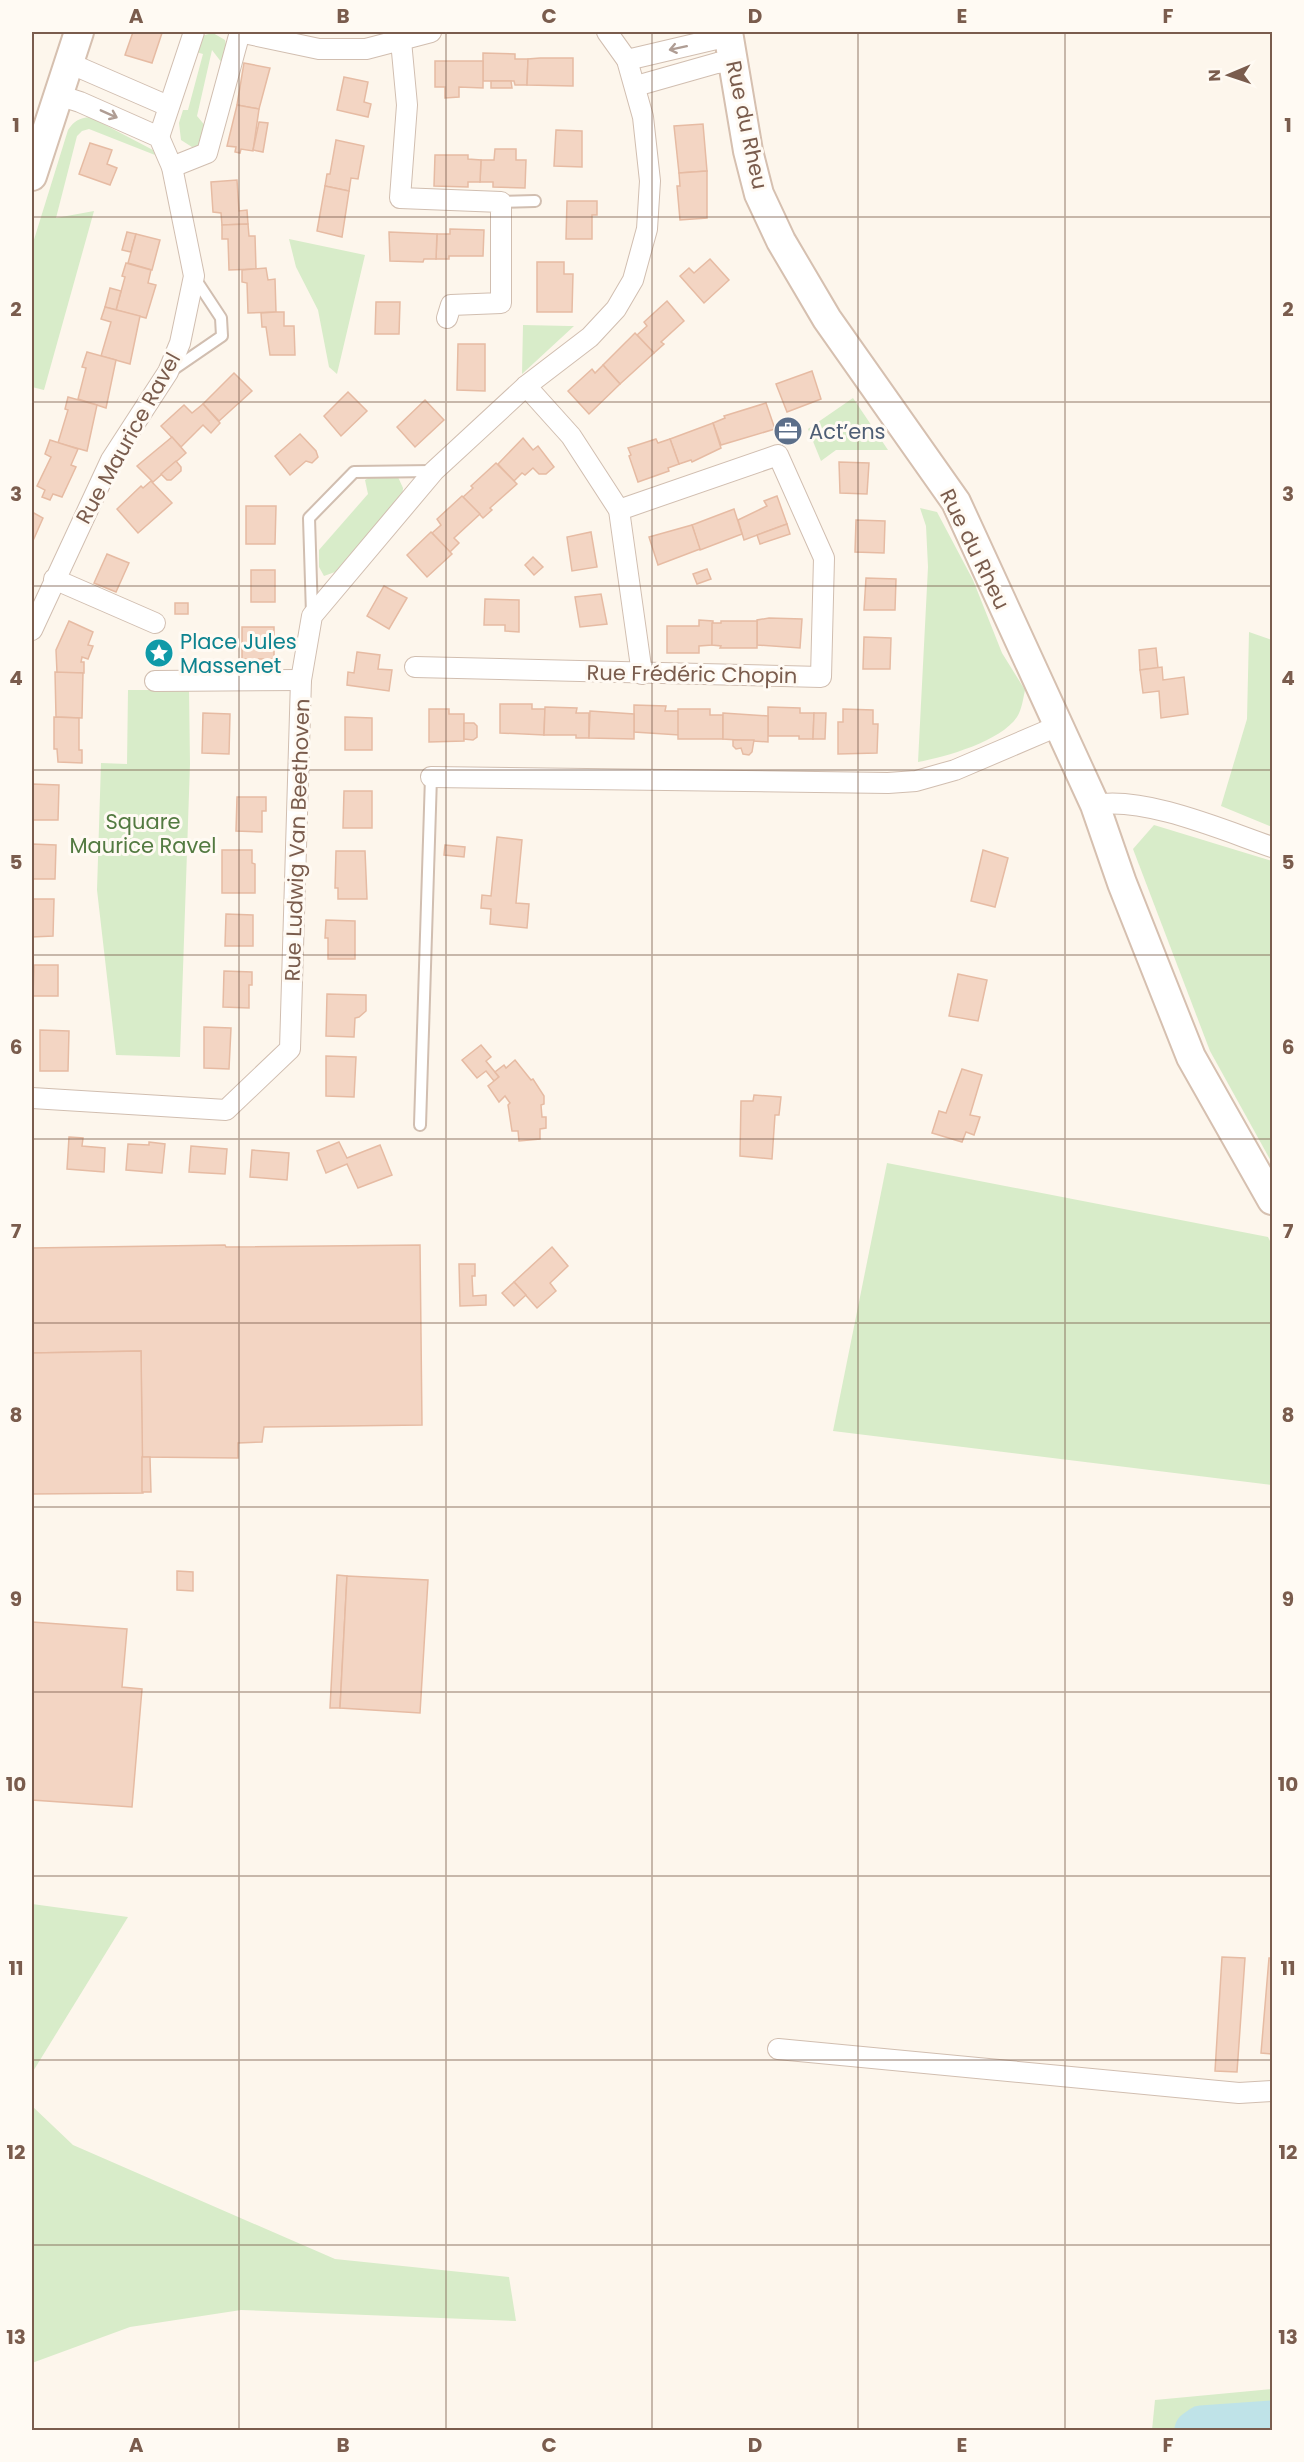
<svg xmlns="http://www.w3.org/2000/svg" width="1304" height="2462" font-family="Poppins,sans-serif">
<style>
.green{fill:#d8ecc9}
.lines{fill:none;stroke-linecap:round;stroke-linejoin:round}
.river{stroke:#bfe3e8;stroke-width:39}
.building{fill:#f3d5c3;stroke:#e6bba3;stroke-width:1.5}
.lane-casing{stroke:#d1beb0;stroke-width:14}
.street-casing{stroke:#d1beb0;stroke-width:22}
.secondary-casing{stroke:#d6c0b0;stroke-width:32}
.lane{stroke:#fff;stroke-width:10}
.street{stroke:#fff;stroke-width:20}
.secondary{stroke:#fff;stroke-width:28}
.oneway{stroke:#af9d94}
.grid{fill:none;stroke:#7a5c4d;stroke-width:1.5;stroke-opacity:0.55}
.labels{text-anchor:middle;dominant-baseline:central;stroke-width:6;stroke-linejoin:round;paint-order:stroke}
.street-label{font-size:21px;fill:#7a5c4d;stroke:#fffaf3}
.service-label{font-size:21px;fill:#4e5e75;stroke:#fffaf3;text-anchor:start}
.culture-label{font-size:21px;fill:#0d838f;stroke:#fffaf3;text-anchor:start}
.park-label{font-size:21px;fill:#537a41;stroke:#fffaf3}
.neatline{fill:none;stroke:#7a5c4d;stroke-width:2}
.grid-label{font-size:20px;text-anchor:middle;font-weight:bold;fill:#7a5c4d}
</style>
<rect width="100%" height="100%" fill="#fdf6ec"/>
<g class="green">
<polygon points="213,33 225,40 226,45 222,63 212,50 197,116 207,128 201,146 192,147 181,140 179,123 183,110 188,110 203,54 196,52 201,36"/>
<path d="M90,117l63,33 2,5 -66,-26 -7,2 -5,5 -21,82 38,-7 -50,179 -12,-3v-141l36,-116c6,-9 11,-12 22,-13z"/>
<polygon points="289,239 365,255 337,374 329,367 318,310 296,267"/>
<polygon points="523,325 569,326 574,326 522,374"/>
<polygon points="853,398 888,450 836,450 821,461 808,429"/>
<polygon points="388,475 398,477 403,488 402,498 335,572 324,576 319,567 319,550 368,494 365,480 370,477"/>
<path d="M920,508l17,4 36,68 29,73 23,37c-2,9 -3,19 -8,27 -16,24 -71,40 -99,45l10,-195 -2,-41z"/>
<polygon points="1249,632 1272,640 1272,827 1221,806 1247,719"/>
<polygon points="128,690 189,690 190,764 180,1057 116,1055 97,890 101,763 127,764"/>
<polygon points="1154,825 1272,861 1272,1163 1210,1051 1133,849"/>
<polygon points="887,1163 1268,1237 1272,1245 1272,1485 833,1431"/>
<polygon points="32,1904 128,1917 32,2073"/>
<polygon points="32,2106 73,2145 335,2259 509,2277 516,2321 241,2310 130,2327 32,2363"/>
<polygon points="1272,2389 1272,2430 1152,2430 1155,2400"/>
</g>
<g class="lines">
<polyline class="river" points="1194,2430 1201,2425 1272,2420"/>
</g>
<g class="building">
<polygon points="133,32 162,33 152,63 125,55"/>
<polygon points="483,53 515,54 515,59 528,59 527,85 515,85 514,81 483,81"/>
<polygon points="540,58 573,58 573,86 527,85 528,59"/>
<polygon points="435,61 483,61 483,88 459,87 459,97 445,98 445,87 435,87"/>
<polygon points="244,63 270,68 259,109 237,105"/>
<polygon points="344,77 368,82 364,102 371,104 368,117 337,110"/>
<polygon points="491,81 511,81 512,88 491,88"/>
<polygon points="237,105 259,109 253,151 241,149 240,153 235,152 236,147 227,146"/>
<polygon points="259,122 268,123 263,152 253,150"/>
<polygon points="703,124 707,171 679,173 674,126"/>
<polygon points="556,130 582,131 582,167 554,166"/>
<polygon points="336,140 364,146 358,179 351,178 349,191 325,186 327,174 330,174"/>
<polygon points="90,143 112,150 107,164 117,168 110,185 79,174"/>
<polygon points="495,149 516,149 516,160 526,160 525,188 493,187 493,182 480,182 481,160 494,160"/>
<polygon points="435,155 468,155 468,159 481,160 480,182 468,182 468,187 434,186"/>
<polygon points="707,171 707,218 680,220 677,186 680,186 679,173"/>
<polygon points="237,180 239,211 247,210 248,224 222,225 221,213 213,212 211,182"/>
<polygon points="325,186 349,191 342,237 317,231"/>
<polygon points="567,201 597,201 597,215 592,215 592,239 566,239"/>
<polygon points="248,224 249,236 255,236 256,269 229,270 228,239 222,239 222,225"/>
<polygon points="450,229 484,230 483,256 449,256 449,259 436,259 437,234 450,234"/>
<polygon points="127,232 136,234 131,252 122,250"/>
<polygon points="389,232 437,234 436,259 424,259 423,262 390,261"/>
<polygon points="136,234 160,240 152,270 128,263"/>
<polygon points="710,259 729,280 704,303 680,276 689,268 694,273"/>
<polygon points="537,262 564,262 564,274 573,274 572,312 537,312"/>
<polygon points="126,263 151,270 148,283 156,285 146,318 116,310 125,277 122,276"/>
<polygon points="266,268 268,280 275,279 276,312 248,313 247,283 242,282 242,270"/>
<polygon points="110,288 121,291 116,310 105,307"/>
<polygon points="667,301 684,321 661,342 664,344 654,353 637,335 647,326 644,322"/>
<polygon points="376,302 400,302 399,334 375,334"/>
<polygon points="105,307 140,316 130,364 101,356 111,322 101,319"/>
<polygon points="276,312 284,312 284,326 294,326 295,355 270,355 266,327 262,327 261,313"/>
<polygon points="635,333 654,353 620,384 603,365"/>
<polygon points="458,344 485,344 485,391 457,390"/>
<polygon points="87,352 116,360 106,408 78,399 86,368 82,367"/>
<polygon points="603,365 620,384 589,414 568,391 592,369 595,373"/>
<polygon points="812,371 821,399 787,412 776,384"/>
<polygon points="234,373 252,391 219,421 203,404"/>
<polygon points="348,392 367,411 341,436 324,416"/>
<polygon points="68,397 97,405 87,451 58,443 68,410 65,409"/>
<polygon points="425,400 444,420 415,447 397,427"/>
<polygon points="766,403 775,429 721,445 713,423 725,418 724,416"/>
<polygon points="203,404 220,423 211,433 203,425 181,447 161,426 184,405 192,413"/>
<polygon points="713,423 721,448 692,462 691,460 679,464 670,439"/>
<polygon points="300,434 316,451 318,457 312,463 306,461 290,475 275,456"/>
<polygon points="172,437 186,453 153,482 137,466"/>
<polygon points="523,438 533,450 538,446 554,467 546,474 539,474 533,468 525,475 522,473 514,481 498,464"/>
<polygon points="656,439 658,443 670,439 679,464 668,468 669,471 638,482 629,456 631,455 628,448"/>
<polygon points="50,440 78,449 71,465 76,467 62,497 53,494 50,500 42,497 45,490 37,486 51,457 45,454"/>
<polygon points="176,461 181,467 181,471 171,480 167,480 161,474"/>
<polygon points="839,462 869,463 867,494 840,493"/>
<polygon points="496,463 517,484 490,508 492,510 483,518 463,497 473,488 471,486"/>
<polygon points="151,481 172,503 138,533 117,509 141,486 143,488"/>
<polygon points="462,496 480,514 454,538 459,543 450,552 432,533 441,525 437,519"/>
<polygon points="777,496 787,524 744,540 738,520 767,506 764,501"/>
<polygon points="246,506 276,506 275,544 246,544"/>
<polygon points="734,509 742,534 700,550 692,525"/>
<polygon points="32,512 43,518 32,543"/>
<polygon points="856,520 885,521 884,553 855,552"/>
<polygon points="787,524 790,534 760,544 757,535"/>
<polygon points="692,525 700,549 658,565 649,537"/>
<polygon points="431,532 452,554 427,577 407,555"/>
<polygon points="591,532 597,567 572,571 567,537"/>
<polygon points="107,554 129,563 116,592 94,583"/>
<polygon points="533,557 543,567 534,575 525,565"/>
<polygon points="707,569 711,579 697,584 693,574"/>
<rect x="251" y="570" width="24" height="32"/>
<polygon points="866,578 896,579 895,610 864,610"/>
<polygon points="384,586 407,598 389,629 367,616"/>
<polygon points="601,594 607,624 580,627 575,597"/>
<polygon points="485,599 519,600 519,632 505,631 505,625 484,625"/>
<rect x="175" y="603" width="13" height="11"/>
<polygon points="769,618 802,619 800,648 757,645 757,620"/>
<polygon points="699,620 713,621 712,645 699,646 699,653 667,653 667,626 699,626"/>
<polygon points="69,621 93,632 88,645 93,646 88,659 82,657 81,662 84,662 84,673 57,673 56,650"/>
<polygon points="721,621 757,621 757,648 720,648 721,646 712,645 712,623 721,623"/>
<rect x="242" y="627" width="32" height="32"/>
<polygon points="864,637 891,638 890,669 863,669"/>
<polygon points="1156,648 1158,668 1140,670 1139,650"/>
<polygon points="357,652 380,655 378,669 392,670 389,691 347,685 348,672 354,673"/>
<polygon points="1162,667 1163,680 1184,677 1188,714 1161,718 1159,691 1143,693 1140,670"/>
<polygon points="55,672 83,673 82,718 56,717"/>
<polygon points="500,704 532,704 532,709 545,709 544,735 500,733"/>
<polygon points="634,705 666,706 665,711 679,711 679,735 634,732"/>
<polygon points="545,707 577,708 576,713 589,713 589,738 576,738 576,735 544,735"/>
<polygon points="768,707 800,708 800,713 814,713 813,739 799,739 799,736 768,736"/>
<polygon points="429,709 449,709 449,714 464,714 464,741 429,742"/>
<polygon points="678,709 710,709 710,715 723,715 723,739 678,739"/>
<polygon points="843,709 873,710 873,724 878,724 877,753 838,754 838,722 843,722"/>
<polygon points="590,711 634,714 634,739 589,738"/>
<polygon points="203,713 230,714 229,754 202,753"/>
<polygon points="723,713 768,716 768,742 723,739"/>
<polygon points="814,713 826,713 825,739 813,739"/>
<polygon points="54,717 79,718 79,750 82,750 82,763 58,762 57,749 54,749"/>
<polygon points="345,717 372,718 372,750 345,750"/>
<polygon points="464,723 474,723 477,726 477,737 473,740 464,739"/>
<polygon points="733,740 754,740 752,752 749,755 743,754 741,748 736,749 733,746"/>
<polygon points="32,784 59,785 58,820 32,820"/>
<polygon points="344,791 372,791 372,828 343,828"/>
<polygon points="237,797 266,797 266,811 262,811 262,832 236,831"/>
<polygon points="497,837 522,840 516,903 529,904 527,928 490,924 491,909 481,908 482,895 491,896"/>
<polygon points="32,844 56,845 55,879 32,879"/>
<polygon points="445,845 465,847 464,857 444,855"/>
<polygon points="222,850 252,850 252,863 255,864 255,893 222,893"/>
<polygon points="983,850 1008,858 995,907 971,901"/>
<polygon points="336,851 365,851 367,899 338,899 338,888 335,888"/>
<polygon points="32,899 54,899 53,936 32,937"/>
<polygon points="226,914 253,915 253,946 225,946"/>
<polygon points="326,920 355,921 355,959 328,959 328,938 325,938"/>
<polygon points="34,965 58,965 58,996 33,996"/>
<polygon points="224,971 252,972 252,985 249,985 249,1008 223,1007"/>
<polygon points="958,974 987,980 978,1021 949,1016"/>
<polygon points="327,994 366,995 366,1011 359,1017 355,1018 354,1037 326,1036"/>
<polygon points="204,1027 231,1028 229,1069 204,1068"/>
<polygon points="40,1030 69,1031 68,1071 40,1071"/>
<polygon points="481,1045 491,1057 486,1061 499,1077 494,1081 486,1071 477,1078 462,1060"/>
<polygon points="326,1056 356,1057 354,1097 326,1096"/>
<polygon points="515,1060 531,1080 533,1079 544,1096 544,1104 541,1105 542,1117 546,1117 546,1128 540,1129 540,1139 519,1141 518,1131 512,1131 508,1105 510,1103 505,1096 499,1102 488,1086 499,1077 495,1072 504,1065 506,1068"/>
<polygon points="962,1069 982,1075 970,1115 980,1117 974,1135 966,1132 962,1142 932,1133 939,1111 946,1113"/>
<polygon points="754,1095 781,1097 779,1115 775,1115 772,1159 740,1156 741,1101 753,1101"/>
<polygon points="69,1137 83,1138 82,1146 105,1148 104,1172 67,1169"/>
<polygon points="149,1142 165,1144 162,1173 126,1170 128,1144 149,1145"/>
<polygon points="339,1142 347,1158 380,1145 392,1175 358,1188 347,1164 326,1173 317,1151"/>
<polygon points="191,1146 227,1149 225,1174 189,1172"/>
<polygon points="252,1150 289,1153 287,1180 250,1177"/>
<polygon points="225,1245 226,1247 420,1245 422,1425 264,1427 262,1442 238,1443 238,1458 142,1457 141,1351 32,1353 32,1248"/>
<polygon points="552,1247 568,1266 550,1283 556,1291 537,1308 514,1282"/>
<polygon points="459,1264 475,1264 475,1276 472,1276 473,1296 486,1295 486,1305 460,1306"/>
<polygon points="514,1282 526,1295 514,1306 502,1293"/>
<polygon points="141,1351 143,1493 32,1494 32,1353"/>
<polygon points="142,1457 150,1457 151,1492 142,1492"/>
<polygon points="177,1571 193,1572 193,1591 177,1590"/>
<polygon points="337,1575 347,1576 340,1708 330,1708"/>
<polygon points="347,1576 428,1580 420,1713 340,1708"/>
<polygon points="32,1622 127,1629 122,1687 142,1689 132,1807 32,1800"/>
<polygon points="1222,1957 1245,1958 1237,2072 1215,2071"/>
<polygon points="1269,1958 1272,1958 1272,2054 1261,2053"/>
</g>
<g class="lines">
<g class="lane-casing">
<g id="lane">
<polyline points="501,202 535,201"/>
<polyline points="171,371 222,336 221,318 194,277"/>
<polyline points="312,614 309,518 354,472 433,471"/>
<polyline points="420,1125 431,777"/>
</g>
</g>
<g class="street-casing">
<g id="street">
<polyline points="239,32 319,49 366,49 431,32"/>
<polyline points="401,41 407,105 400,198 501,202 501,303 451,305 447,318"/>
<polyline points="627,60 729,36"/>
<polyline points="69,63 168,106"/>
<polyline points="636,86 717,63 733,61"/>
<polyline points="159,137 194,32"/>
<polyline points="172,167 207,153 240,32"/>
<polyline points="526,386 571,436 619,510 642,674"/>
<polyline points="54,579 155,623"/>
<polyline points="32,630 111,460 168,372 180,343 194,276 172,167 159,137 80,102 58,95"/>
<polyline points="415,667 821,677 824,558 778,455 619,510"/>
<polyline points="155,681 301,680"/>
<polyline points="431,777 888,783 916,781 955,770 1058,726"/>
<path d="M1095,805c50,-9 130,26 177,42"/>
<polyline points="32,1098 226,1110 290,1049 301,680 312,616 434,471 526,386 590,337 616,309 633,280 647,229 650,181 643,117 627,60 607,32"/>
<polyline points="778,2049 1239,2093 1272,2091"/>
</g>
</g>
<g class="secondary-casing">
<g id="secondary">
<polyline points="728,32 748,151 759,194 781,241 827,319 956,502 1095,805 1122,883 1191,1057 1272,1200"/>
<polyline points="32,176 79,32"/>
</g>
</g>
<use href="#lane" class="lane"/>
<use href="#street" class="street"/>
<use href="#secondary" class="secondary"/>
</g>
<defs><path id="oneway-shaft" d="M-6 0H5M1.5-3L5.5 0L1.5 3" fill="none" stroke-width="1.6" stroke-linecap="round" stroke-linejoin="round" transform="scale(1.5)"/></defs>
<g class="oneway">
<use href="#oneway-shaft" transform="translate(678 48) rotate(168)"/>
<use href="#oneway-shaft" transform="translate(109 114) rotate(24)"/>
</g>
<path class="grid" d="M239,32v2398M446,32v2398M652,32v2398M858,32v2398M1065,32v2398M32,217h1240M32,402h1240M32,586h1240M32,770h1240M32,955h1240M32,1139h1240M32,1323h1240M32,1507h1240M32,1692h1240M32,1876h1240M32,2060h1240M32,2245h1240"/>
<defs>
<g id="office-disc" transform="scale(1.5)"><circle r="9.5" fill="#5c6f8a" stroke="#fffaf3"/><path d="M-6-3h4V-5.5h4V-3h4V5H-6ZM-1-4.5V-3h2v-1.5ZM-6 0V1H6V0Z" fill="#fff"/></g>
<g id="sight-disc" transform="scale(1.5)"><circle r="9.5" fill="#0f9aa8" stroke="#fffaf3"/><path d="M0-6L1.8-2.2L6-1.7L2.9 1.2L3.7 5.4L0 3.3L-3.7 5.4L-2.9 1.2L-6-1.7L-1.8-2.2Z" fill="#fff"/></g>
</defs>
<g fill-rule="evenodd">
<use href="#office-disc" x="788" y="431"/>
<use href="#sight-disc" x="159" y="653"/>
</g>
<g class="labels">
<g class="street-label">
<text transform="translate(747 125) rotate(78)">Rue du Rheu</text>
<text transform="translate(128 438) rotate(-61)">Rue Maurice Ravel</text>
<text transform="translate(975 549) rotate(64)">Rue du Rheu</text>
<text transform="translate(692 674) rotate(1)">Rue Frédéric Chopin</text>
<text transform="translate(297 840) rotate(-88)">Rue Ludwig Van Beethoven</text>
</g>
<g class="service-label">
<text x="809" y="431">Act’ens</text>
</g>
<g class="culture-label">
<text x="180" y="641">Place Jules<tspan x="180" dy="24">Massenet</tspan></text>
</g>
<g class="park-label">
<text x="143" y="821">Square<tspan x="143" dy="24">Maurice Ravel</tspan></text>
</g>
</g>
<rect width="1304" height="2462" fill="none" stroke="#fffaf3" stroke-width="66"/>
<g transform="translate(1229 75) rotate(268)" stroke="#fffaf3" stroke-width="4.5" paint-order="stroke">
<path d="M0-4.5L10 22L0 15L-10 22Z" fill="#7a5c4d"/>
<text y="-9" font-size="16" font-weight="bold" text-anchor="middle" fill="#7a5c4d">N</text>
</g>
<rect x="33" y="33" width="1238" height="2396" class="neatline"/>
<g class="grid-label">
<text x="136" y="23">A</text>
<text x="343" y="23">B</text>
<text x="549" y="23">C</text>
<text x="755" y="23">D</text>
<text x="962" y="23">E</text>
<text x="1168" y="23">F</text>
<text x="16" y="132">1</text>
<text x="1288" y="132">1</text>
<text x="16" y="316">2</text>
<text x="1288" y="316">2</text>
<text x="16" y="501">3</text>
<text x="1288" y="501">3</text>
<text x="16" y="685">4</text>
<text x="1288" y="685">4</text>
<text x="16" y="869">5</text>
<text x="1288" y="869">5</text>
<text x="16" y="1054">6</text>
<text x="1288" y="1054">6</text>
<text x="16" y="1238">7</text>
<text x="1288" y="1238">7</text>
<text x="16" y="1422">8</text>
<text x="1288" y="1422">8</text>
<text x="16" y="1606">9</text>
<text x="1288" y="1606">9</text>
<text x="16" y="1791">10</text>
<text x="1288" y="1791">10</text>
<text x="16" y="1975">11</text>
<text x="1288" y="1975">11</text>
<text x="16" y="2159">12</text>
<text x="1288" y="2159">12</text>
<text x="16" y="2344">13</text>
<text x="1288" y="2344">13</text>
<text x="136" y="2452">A</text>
<text x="343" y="2452">B</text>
<text x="549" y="2452">C</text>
<text x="755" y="2452">D</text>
<text x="962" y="2452">E</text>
<text x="1168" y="2452">F</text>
</g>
</svg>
